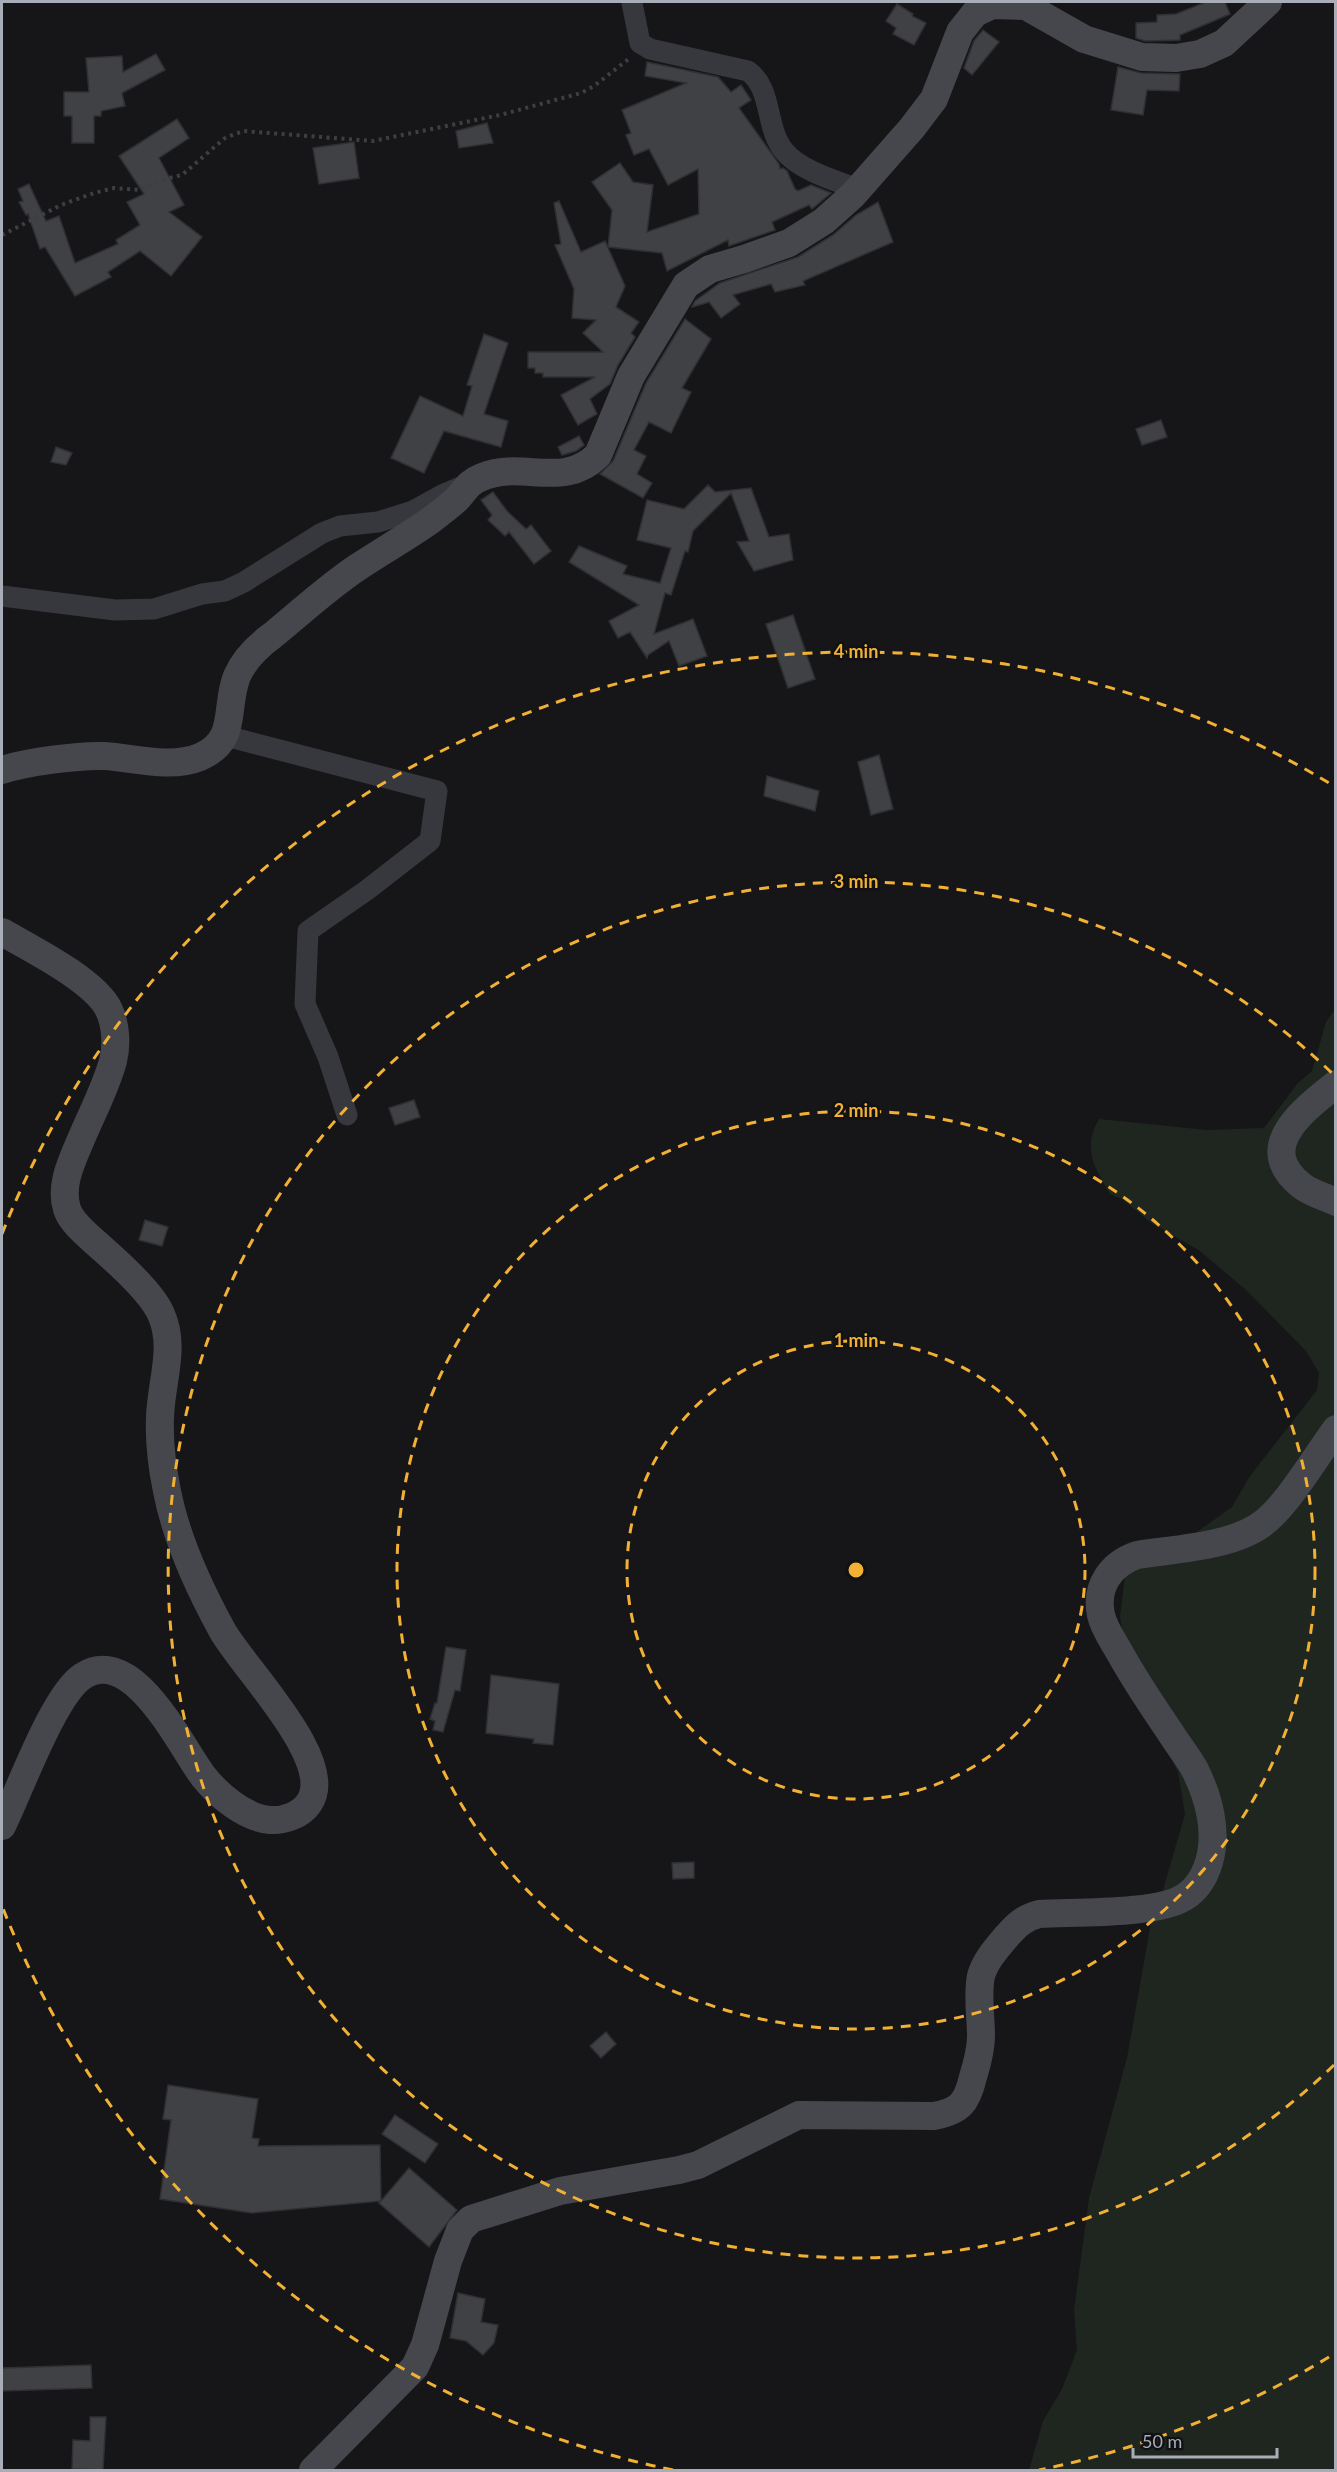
<svg xmlns="http://www.w3.org/2000/svg" width="1337" height="2472" font-family="Lato,sans-serif">
<style>
.green{fill:#1e261f}
.building{fill:#404145;stroke:#303034;stroke-width:1.5}
.lines{fill:none;stroke-linecap:round;stroke-linejoin:round}
.path{stroke:#3d3f44;stroke-width:4;stroke-dasharray:3 4.5;stroke-linecap:butt}
.street{stroke:#37383d;stroke-width:21}
.secondary{stroke:#45474d;stroke-width:28}
.ring{fill:none;stroke:#f2b134;stroke-width:3;stroke-dasharray:10 8}
.centre{fill:#f2b134;stroke:#111113;stroke-width:3}
.ring-label{font-size:18px;text-anchor:middle;font-weight:bold;fill:#f2b134;stroke:#111113;stroke-width:5;stroke-linejoin:round;paint-order:stroke}
</style>
<rect width="100%" height="100%" fill="#161618"/>
<path class="green" d="M1335,1009v1461h-306l14,-49 19,-32 15,-39 -3,-40 15,-112 38,-140 24,-135 7,-16 27,-93 -7,-42 -45,-85 -13,-70 6,-50 40,-13 66,-47 18,-31 67,-86 2,-17 -13,-22 -60,-61 -46,-39 -50,-29 -28,-23 -12,-5c-16,-27 -28,-45 -11,-75l108,11 57,-2 34,-45 14,-12 14,-49z"/>
<g class="building">
<polygon points="1206,2 1225,2 1230,14 1180,35 1180,40 1145,41 1136,38 1136,23 1157,22 1157,15 1176,14"/>
<polygon points="897,4 913,14 912,16 926,23 914,45 893,34 896,28 886,21"/>
<polygon points="983,30 999,42 972,75 964,68 974,41"/>
<polygon points="156,54 165,70 122,93 125,106 101,111 101,116 94,116 94,143 72,143 72,116 64,116 64,92 89,92 86,58 122,56 123,72"/>
<polygon points="647,62 718,77 731,92 741,85 751,100 739,108 779,164 780,169 783,168 787,171 795,189 798,191 811,185 831,193 812,209 809,205 772,222 775,230 729,246 728,240 667,271 662,253 608,247 612,210 592,182 620,163 633,182 653,185 647,232 699,214 698,169 668,185 649,149 634,155 626,135 631,133 622,110 686,83 645,76"/>
<polygon points="1118,67 1141,73 1180,74 1179,91 1147,90 1143,115 1111,110"/>
<polygon points="177,119 189,138 159,158 184,205 169,212 202,237 171,276 140,251 108,272 111,277 75,296 45,247 40,249 28,214 26,215 19,202 23,201 18,189 29,184 46,221 59,216 75,263 118,244 116,240 140,225 127,202 144,194 119,156"/>
<polygon points="487,123 493,143 459,148 456,131"/>
<polygon points="354,142 359,178 319,184 313,148"/>
<polygon points="559,201 581,252 605,241 625,286 616,307 639,322 631,333 635,337 618,365 610,384 590,399 597,414 578,425 561,395 595,377 543,377 543,373 535,373 535,368 528,368 528,352 603,352 583,333 596,320 572,318 574,289 555,245 561,244 554,203"/>
<polygon points="878,202 893,242 803,281 805,285 775,292 771,284 733,295 740,304 721,318 709,302 692,307 695,301 720,283 798,257 833,235 856,215"/>
<polygon points="685,319 711,339 682,388 691,392 671,433 649,422 634,450 646,456 637,474 652,483 643,498 600,474 613,461 646,383"/>
<polygon points="484,334 508,343 484,414 508,421 501,447 444,431 424,473 391,458 420,396 463,416 472,386 467,385"/>
<polygon points="1161,420 1167,437 1142,445 1136,429"/>
<polygon points="579,436 584,445 576,451 562,455 558,447"/>
<polygon points="56,447 72,453 66,465 51,462"/>
<polygon points="708,485 715,492 751,488 769,537 789,534 793,560 754,571 737,542 749,541 731,493 693,531 688,552 685,551 671,595 665,593 654,634 693,619 707,656 679,666 669,641 648,655 647,658 630,632 618,638 609,621 639,605 569,562 579,546 627,566 623,574 660,583 671,548 637,540 647,500 684,509"/>
<polygon points="493,492 507,511 526,529 531,525 551,551 534,564 509,532 505,536 488,520 492,515 481,500"/>
<polygon points="793,615 815,679 788,688 766,624"/>
<polygon points="879,755 893,809 871,815 858,762"/>
<polygon points="767,776 819,791 815,811 764,796"/>
<polygon points="414,1100 420,1117 395,1125 389,1108"/>
<polygon points="145,1220 168,1227 162,1246 139,1240"/>
<polygon points="446,1647 466,1650 460,1691 455,1690 443,1732 433,1730 435,1721 430,1719 435,1703 437,1703"/>
<polygon points="491,1675 559,1684 553,1745 533,1743 534,1739 486,1733"/>
<polygon points="694,1862 694,1878 673,1879 672,1863"/>
<polygon points="606,2032 616,2044 601,2058 590,2046"/>
<polygon points="168,2085 258,2099 252,2138 259,2139 258,2146 380,2145 381,2201 409,2168 457,2210 429,2247 379,2203 380,2201 252,2213 160,2199 171,2120 163,2119"/>
<polygon points="395,2115 438,2144 425,2163 382,2134"/>
<polygon points="458,2293 485,2299 481,2322 498,2325 494,2343 483,2355 466,2341 450,2338"/>
<polygon points="91,2365 92,2388 2,2391 2,2368"/>
<polygon points="90,2417 106,2417 103,2470 72,2469 73,2440 90,2441"/>
</g>
<g class="lines">
<polyline class="path" points="2,235 61,205 94,193 114,188 140,190 169,178 182,175 225,138 243,131 373,141 500,115 581,93 594,86 630,58"/>
<g class="street">
<path d="M632,3l8,40 10,6 98,22c25,18 17,57 36,80 15,19 52,30 74,38"/>
<polyline points="2,596 115,610 154,609 202,594 225,591 244,582 322,533 340,526 378,522 413,511 444,494 461,487"/>
<polyline points="226,736 437,791 430,841 367,890 308,931 305,1004 328,1057 347,1115"/>
</g>
<g class="secondary">
<path d="M2,770c24,-8 77,-15 103,-14 29,2 66,13 95,1 39,-17 24,-49 37,-81 7,-16 22,-31 36,-41 28,-23 55,-48 85,-68 24,-16 49,-30 73,-47 8,-6 17,-13 25,-20 10,-10 11,-17 26,-23 41,-17 81,13 116,-22l33,-79 55,-91 24,-16 34,-10 45,-16 35,-22 29,-26 59,-67 22,-29 26,-67 15,-19 17,-8 34,1 58,33 58,18 34,1 24,-4 24,-11 44,-41"/>
<path d="M2,932c28,16 94,49 107,78 7,15 8,35 4,51 -8,29 -23,56 -34,83 -9,21 -19,43 -12,65 4,13 19,25 29,34 19,17 55,48 65,71 15,33 0,68 -1,103 -1,25 2,50 7,74 9,47 32,97 55,139 20,37 116,131 87,173 -8,12 -25,18 -39,17 -25,-2 -52,-25 -67,-44 -23,-31 -70,-132 -120,-100 -29,18 -64,116 -81,150"/>
<path d="M1336,1084c-31,25 -84,63 -34,102 9,7 23,11 34,16"/>
<path d="M313,2470l102,-103 10,-22 23,-84 12,-31 11,-11 89,-28 119,-21 19,-5 101,-50 135,1c27,-5 33,-14 39,-39 4,-13 8,-27 8,-41 0,-19 -4,-41 0,-60 4,-15 15,-27 25,-39 10,-11 17,-19 33,-23 35,-2 111,0 140,-14 15,-7 25,-21 30,-38 9,-30 0,-64 -14,-92 -7,-13 -17,-25 -25,-38 -17,-25 -34,-50 -49,-77 -7,-13 -17,-26 -20,-40 -6,-29 10,-51 36,-60 37,-6 94,-8 125,-31 25,-18 54,-68 74,-95"/>
</g>
</g>
<g class="ring">
<circle cx="856" cy="1570" r="229"/>
<circle cx="856" cy="1570" r="459"/>
<path d="M1334 2065A688 688 0 1 1 1334 1075"/>
<path d="M1329 2357A918 918 0 0 1 1039 2470M673 2470A918 918 0 0 1 2 1906M2 1234A918 918 0 0 1 1329 783"/>
</g>
<circle cx="856" cy="1570" r="9" class="centre"/>
<g class="ring-label">
<text x="856" y="658">4 min</text>
<text x="856" y="888">3 min</text>
<text x="856" y="1117">2 min</text>
<text x="856" y="1347">1 min</text>
</g>
<rect width="1337" height="2472" fill="none" stroke="#a8adb8" stroke-width="6"/>
<path d="M1133 2448v9h144v-9" fill="none" stroke="#a8adb8" stroke-width="3"/>
<text x="1142" y="2448" font-size="18" fill="#a8adb8" stroke="#111113" stroke-width="4.5" paint-order="stroke">50 m</text>
</svg>
